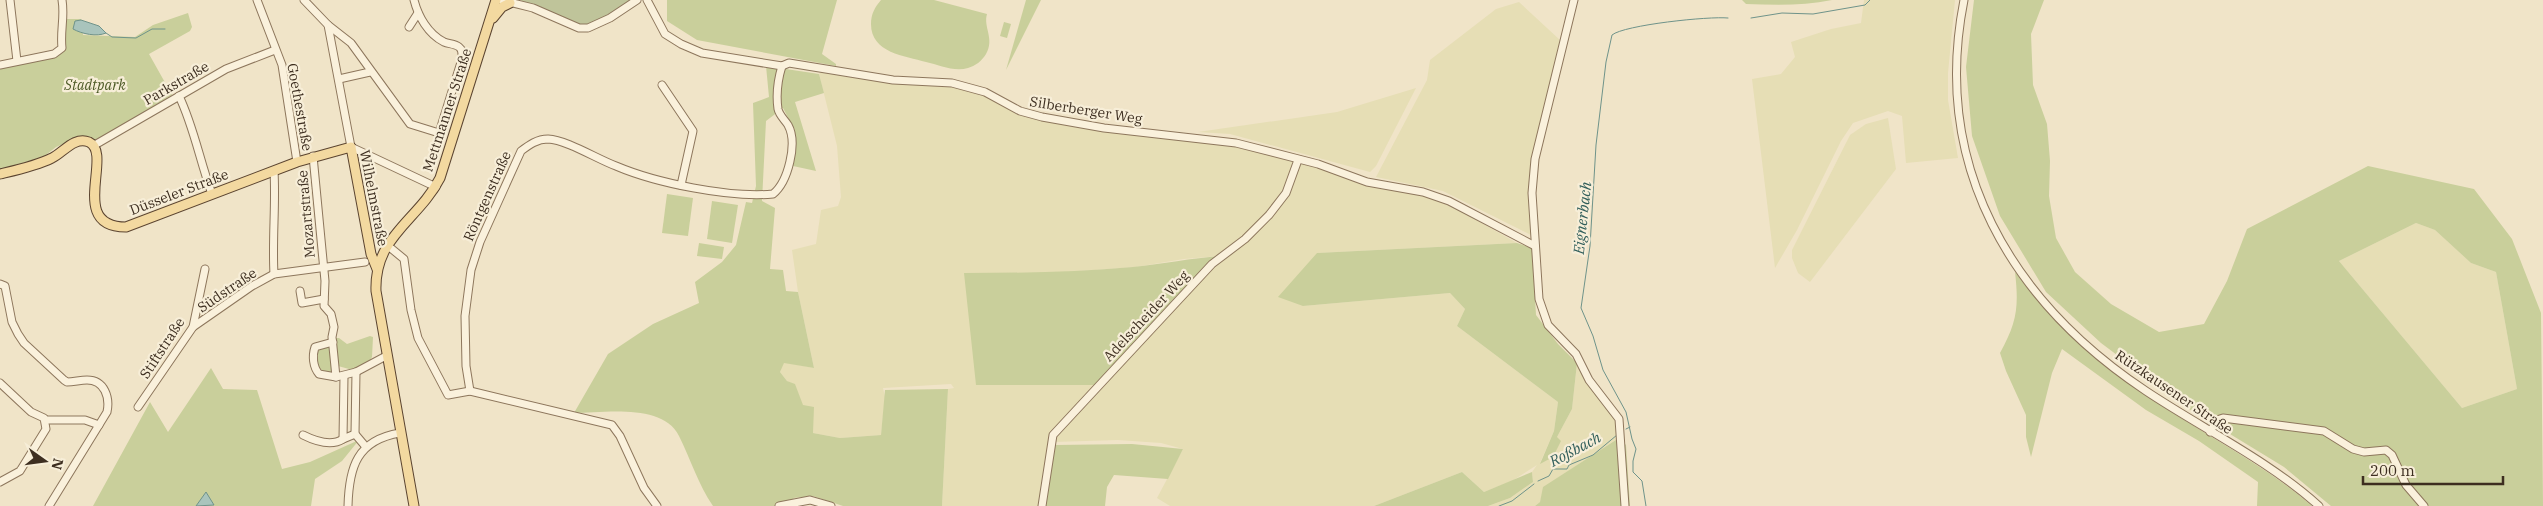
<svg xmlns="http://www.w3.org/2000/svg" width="2543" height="506" font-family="'IBM Plex Serif',serif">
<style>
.farmland{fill:#e6deb5}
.green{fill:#c9cf9b;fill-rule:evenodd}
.cemetery{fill:#bfc49a}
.water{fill:#a9c4bc;stroke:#6f938a}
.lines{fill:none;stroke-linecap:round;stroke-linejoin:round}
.stream{stroke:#6f938a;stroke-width:1}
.minor-casing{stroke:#8d765c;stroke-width:9}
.major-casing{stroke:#5b4430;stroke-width:11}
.minor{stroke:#faf1dc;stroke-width:7}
.major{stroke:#f3d9a0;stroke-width:9}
.labels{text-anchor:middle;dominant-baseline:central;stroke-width:4.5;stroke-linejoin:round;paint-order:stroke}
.street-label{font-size:14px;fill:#3d2e20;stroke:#f7eed8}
.park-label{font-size:14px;font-style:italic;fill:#4d5a26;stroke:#f7eed8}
.water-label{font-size:15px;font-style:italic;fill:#2f5d5a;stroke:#f7eed8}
</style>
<rect width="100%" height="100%" fill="#f0e4c8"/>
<g class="farmland">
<polygon points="1864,0 1955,0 1948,73 1948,100 1958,158 1906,163 1902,116 1888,111 1853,123 1841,141 1797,230 1775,268 1752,79 1781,74 1795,57 1791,42 1831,29 1861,23"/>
<polygon points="1519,2 1560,40 1534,149 1530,192 1531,235 1443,191 1376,177 1427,80 1430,60 1496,9"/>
<polygon points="824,69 939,82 984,93 1019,112 1235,144 1289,158 1389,190 1426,195 1462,212 1517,243 1317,253 1303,306 1450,293 1465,309 1457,326 1558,402 1554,431 1540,463 1557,437 1572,409 1577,363 1614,417 1619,438 1544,487 1540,502 1535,506 1488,506 1510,498 1533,482 1532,472 1537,465 1512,481 1484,492 1462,472 1374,506 1170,506 1157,498 1183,449 1161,443 1118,440 1053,442 1054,435 1220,256 1184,259 1136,267 1051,273 964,273 1096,385 1053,434 1040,506 942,506 948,389 954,388 951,384 883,388 885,397 881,435 840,438 813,433 795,385 787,381 780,372 783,362 814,368 798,292 792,250 816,244 821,210 838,206 841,197 837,146 819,74"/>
<polygon points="1416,88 1376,166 1370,172 1230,134 1198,132 1337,112"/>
<polygon points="1888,118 1896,169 1810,282 1798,273 1792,258 1792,250 1850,135 1866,124"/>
<polygon points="2416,223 2435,230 2471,263 2496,272 2517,389 2462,408 2339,261"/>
</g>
<g class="green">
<polygon points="667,0 837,0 822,54 836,64 836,66 697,40 667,21"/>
<path d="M881,0h53l53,14c-4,13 8,25 -1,40 -4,7 -11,12 -18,14 -14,4 -29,-3 -42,-6 -21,-6 -55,-9 -55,-38 0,-10 4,-17 10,-24z"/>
<polygon points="1026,0 1041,0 1006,70"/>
<path d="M1742,0h90c-28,6 -57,5 -86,4z"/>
<path d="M1974,0h70l-13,34 2,51 14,39 3,37 -1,35 7,42 19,34 36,32 48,28 45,-8 23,-43 20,-52 121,-63 106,23 38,50 29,74 2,193h-212l-47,-39 -95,-58 -88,-66 -55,-51 -46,-76 -28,-80 -6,-69zM2416,223l19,7 36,33 25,9 21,117 -55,19 -123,-147z"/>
<polygon points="188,13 192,27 190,31 149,54 172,95 95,142 82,136 56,147 42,158 0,171 0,67 56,55 63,47 66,19 81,19 83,35 135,37 153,25"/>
<polygon points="1004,22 1011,24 1007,38 1000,36"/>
<path d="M766,66l53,8 5,19 -29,9 21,69 -23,-5 1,-37 -11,-21 -17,13 -4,80 13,7 -5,61 13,1 3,21 12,1 16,76 -30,-5 -4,9 7,9 8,3 8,21 11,2 -1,26 27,5 41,-3 4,-45 63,-1 -6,117h-99l-30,-10 -20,2 9,8h-89c-15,-22 -22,-46 -34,-70 -16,-33 -75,-23 -105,-23l34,-59 45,-30 46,-21 -4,-21 27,-20 14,-17 10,-43 6,1 4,-17 -3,-83 16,-6z"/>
<polygon points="667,194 693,198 688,236 662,233"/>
<polygon points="712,201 738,205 732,243 707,239"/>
<polygon points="699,243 724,247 722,259 697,256"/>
<polygon points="1517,243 1532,248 1536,315 1558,344 1577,363 1572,409 1557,437 1561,441 1553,457 1540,464 1554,431 1558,402 1457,326 1465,309 1450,293 1303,306 1278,297 1317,253"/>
<path d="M1221,256l-125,129h-120l-12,-112c57,0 113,-1 169,-6 30,-3 58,-9 88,-11z"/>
<path d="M2015,272c36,47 79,88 129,122 55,38 117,68 168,112h-55l1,-24 -59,-41 -53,-31 -84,-61 -10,24 -21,84 -5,-20v-22l-20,-44 -6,-18c17,-31 19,-46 15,-81z"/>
<polygon points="370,336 373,337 372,357 369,362 349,371 349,369 338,366 335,338 339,338 347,344"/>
<polygon points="330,346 333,348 332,376 317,369 318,348"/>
<polygon points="211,368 223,389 257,390 282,469 310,462 359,440 342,461 315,479 311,506 93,506 150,402 168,432"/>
<polygon points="1619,438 1626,445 1630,506 1535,506 1540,502 1543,487"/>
<polygon points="1132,444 1183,449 1168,479 1114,475 1107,487 1105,506 1046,506 1055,445"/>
<polygon points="1462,472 1484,492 1532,472 1533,482 1510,498 1488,506 1374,506"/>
</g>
<polygon class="cemetery" points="520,0 634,0 591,25 581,25"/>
<g class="water">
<path d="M81,20l18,6 7,7c-9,4 -24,1 -33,-4l2,-8z"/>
<polygon points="206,492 214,505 196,506"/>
</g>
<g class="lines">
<g class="stream">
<polyline points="1751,18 1782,13 1813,14 1865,5 1870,0"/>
<polyline points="106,33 112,37 136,38 152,29 165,29"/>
<polyline points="1626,429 1630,427"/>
<polyline points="1538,481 1549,476 1553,469 1567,469 1569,465 1593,455 1617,435"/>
<polyline points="1499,506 1512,501 1534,484"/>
<path d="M1646,506l-4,-25 -9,-9v-11l3,-12 -4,-10 -6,-27 -23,-42 -10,-34 -12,-28 9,-62 6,-101 10,-83 6,-27c12,-10 97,-19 116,-17"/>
</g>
<g class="minor-casing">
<g id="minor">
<polyline points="10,0 17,61"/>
<polyline points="257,0 282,65 297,162"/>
<polyline points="304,0 328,25 351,147 436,187"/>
<polyline points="501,0 533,8 579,28 588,28 610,18 637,0"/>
<polyline points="647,0 665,34 681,44 702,53 782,66 789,63 893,80 952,83 985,92 1020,111 1042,117 1104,128 1236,143 1318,164 1367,182 1423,192 1449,201 1535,246"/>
<polyline points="1574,0 1535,159 1532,193 1539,299 1548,325 1576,354 1589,380 1619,419 1625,506"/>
<path d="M1964,0c-33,166 47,301 182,391 57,38 122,69 173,115"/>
<path d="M328,25l23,18 59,81 29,9 23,-74c0,-5 1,-9 -3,-12 -4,-3 -10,-3 -15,-5 -16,-8 -26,-26 -30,-42"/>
<polyline points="409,27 418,13"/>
<path d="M0,65l54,-11 8,-6c-2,-18 3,-31 0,-48"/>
<polyline points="339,79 370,72"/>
<polyline points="662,85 693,131 681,185"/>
<path d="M179,96c15,31 21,66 33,98"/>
<polyline points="93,146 226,69 275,50"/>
<polyline points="313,156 325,281 324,306 331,314 334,327 332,337 336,377 356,372 386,356"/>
<polyline points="387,245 404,259 411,310 418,338 448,395 470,391 612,425 620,436 644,488 657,506"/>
<path d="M274,274c-2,-35 2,-69 0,-103"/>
<path d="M0,284l5,2 7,36 6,12 6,9 40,37 3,2c7,0 13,-2 20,-2 18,0 23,18 20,32l-58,94"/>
<polyline points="300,291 302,303 324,299"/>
<polyline points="193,327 252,286 274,274 365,262"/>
<path d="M333,342l-18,5c-3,9 -2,20 4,27l17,3"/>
<polyline points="344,376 343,439 355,434 366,447"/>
<polyline points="0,383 31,412 44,418 46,429 20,471 0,482"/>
<path d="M470,391l-4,-25 -1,-50 6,-46 9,-28 41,-91c8,-6 16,-12 27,-12 19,1 49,20 68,27 40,17 113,32 157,28 15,-12 25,-51 15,-69 -3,-5 -9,-10 -10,-16 -2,-14 0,-30 4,-43"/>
<polyline points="138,407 193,327 205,269"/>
<polyline points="46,420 85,420 99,425"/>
<polyline points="2210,432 2217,420 2223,418 2324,431 2353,449 2364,452 2386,450 2392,455 2406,485 2424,506"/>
<polyline points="355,434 356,372"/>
<path d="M303,435c12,6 28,12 40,4"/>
<path d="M348,506c1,-39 9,-66 52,-73"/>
<polyline points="779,506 810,500 831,506"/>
<polyline points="1042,506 1053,435 1212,264 1245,239 1269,215 1286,193 1298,160"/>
</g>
</g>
<g class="major-casing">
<g id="major">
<polyline points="493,18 502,7 510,3"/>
<path d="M0,174c17,-4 36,-8 52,-16 11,-5 22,-22 37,-16 25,12 -22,85 37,85l171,-65 54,-15 20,107 6,15"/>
<path d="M414,506l-38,-215c-2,-55 42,-70 64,-113l56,-178"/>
</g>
</g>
<use href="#minor" class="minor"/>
<use href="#major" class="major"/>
</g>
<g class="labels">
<g class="street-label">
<text transform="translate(176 83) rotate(-30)">Parkstraße</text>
<text transform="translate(300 107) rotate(80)">Goethestraße</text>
<text transform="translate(447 110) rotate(-72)">Mettmanner Straße</text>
<text transform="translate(1086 110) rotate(9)">Silberberger Weg</text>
<text transform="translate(179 192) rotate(-21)">Düsseler Straße</text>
<text transform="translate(487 196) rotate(-66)">Röntgenstraße</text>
<text transform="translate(374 198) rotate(79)">Wilhelmstraße</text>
<text transform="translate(306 214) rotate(-95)">Mozartstraße</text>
<text transform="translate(227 290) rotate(-34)">Südstraße</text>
<text transform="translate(1146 316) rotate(-47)">Adelscheider Weg</text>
<text transform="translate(162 348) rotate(-57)">Stiftstraße</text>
<text transform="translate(2174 392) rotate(34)">Rützkausener Straße</text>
</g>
<g class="park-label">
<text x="95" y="85">Stadtpark</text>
</g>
<g class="water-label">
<text transform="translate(1582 218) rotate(-84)">Eignerbach</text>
<text transform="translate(1575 449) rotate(-28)">Roßbach</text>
</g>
</g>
<g transform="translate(45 461) rotate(104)" stroke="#f7eed8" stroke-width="4" paint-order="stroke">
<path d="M0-4L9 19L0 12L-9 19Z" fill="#3d2e20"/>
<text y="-8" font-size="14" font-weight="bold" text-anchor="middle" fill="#3d2e20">N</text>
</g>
<path d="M2363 476v8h140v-8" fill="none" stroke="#3d2e20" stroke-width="2.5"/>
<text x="2370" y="476" font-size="15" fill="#3d2e20" stroke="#f7eed8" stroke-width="4" paint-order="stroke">200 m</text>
</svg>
